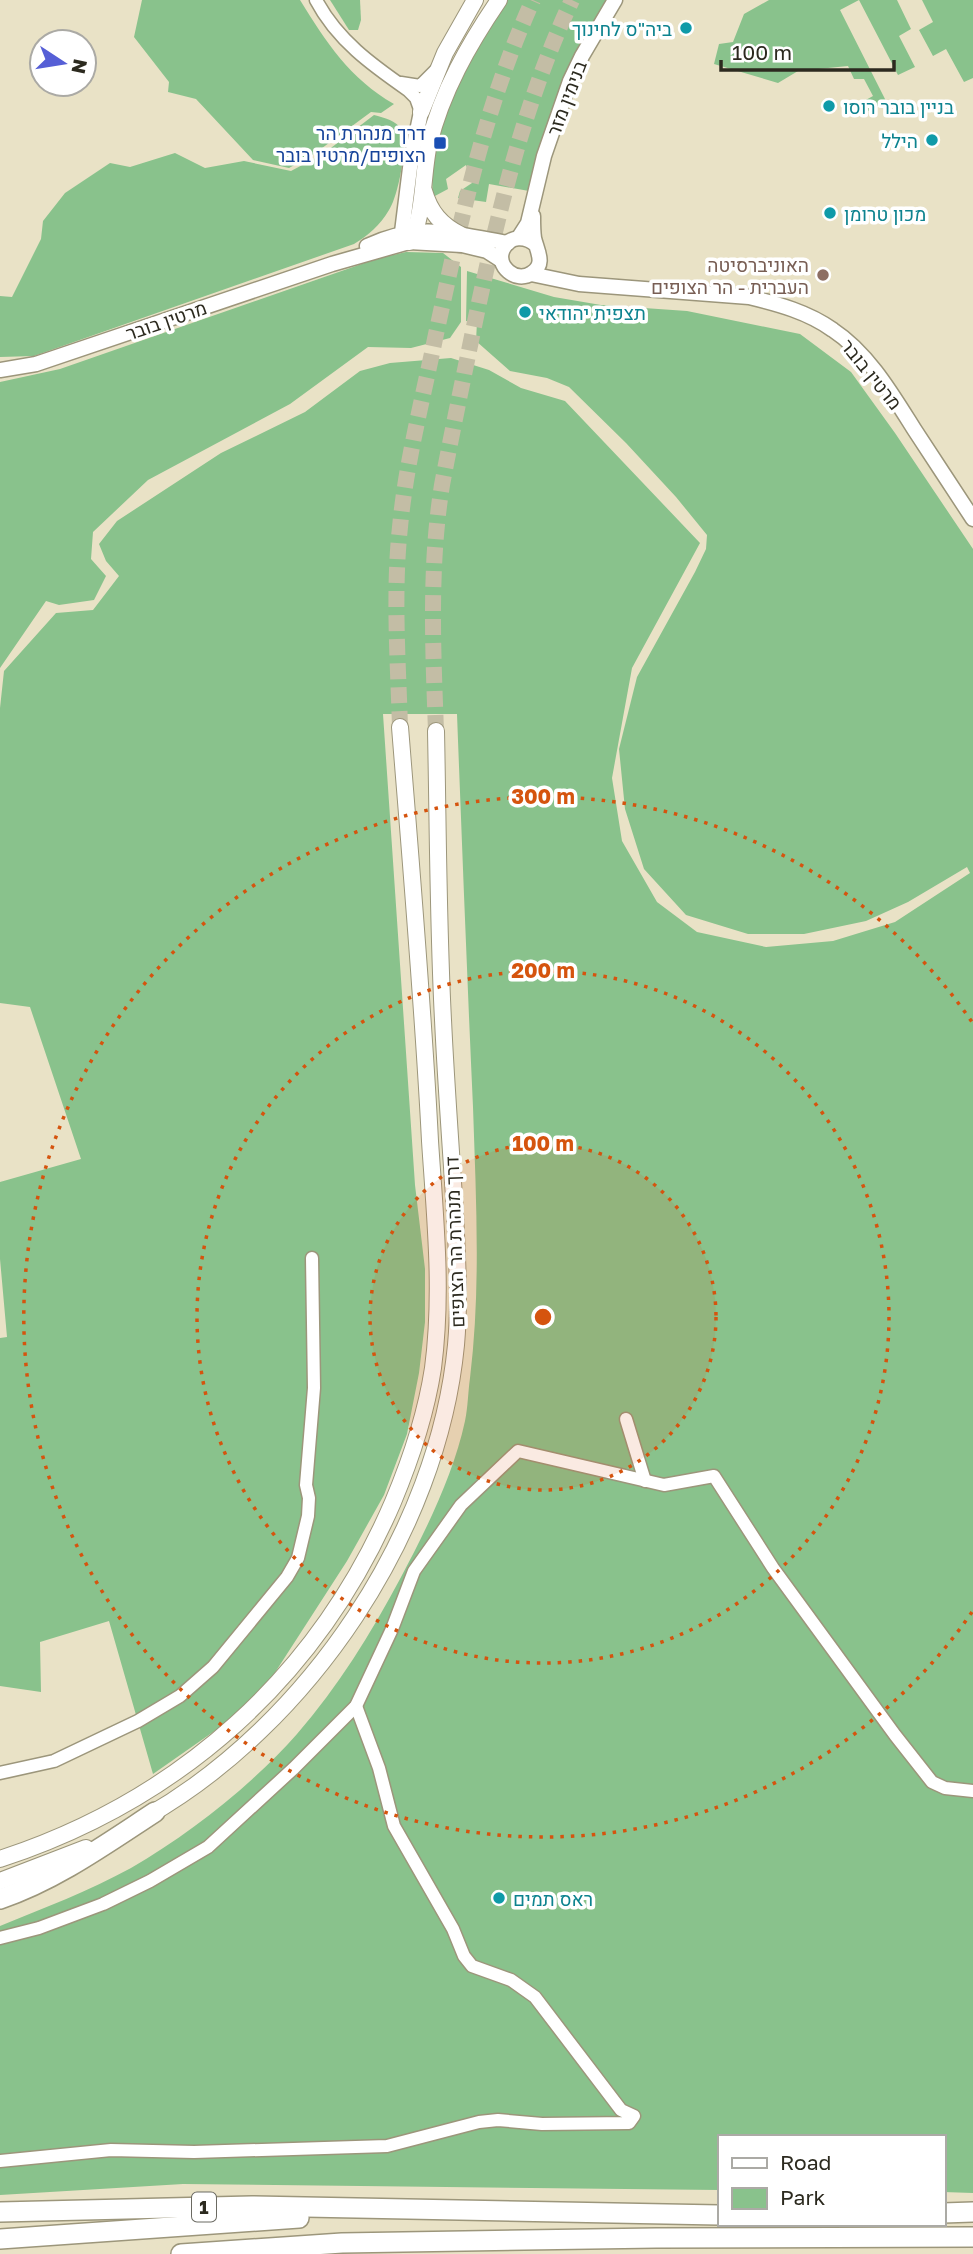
<svg xmlns="http://www.w3.org/2000/svg" width="973" height="2254" font-family="'Golos Text',Heebo,sans-serif">
<style>
.green{fill:#89c28c}
.lines{fill:none;stroke-linecap:round;stroke-linejoin:round}
.secondary-tunnel{stroke:#c3bda5;stroke-width:16;stroke-dasharray:16 8;stroke-linecap:butt}
.minor-casing{stroke:#9c967b;stroke-width:15}
.tertiary-casing{stroke:#9c967b;stroke-width:17}
.secondary-casing{stroke:#9c967b;stroke-width:18}
.trunk-casing{stroke:#9c967b;stroke-width:22}
.minor{stroke:#fff;stroke-width:12}
.tertiary{stroke:#fff;stroke-width:14}
.secondary{stroke:#fff;stroke-width:16}
.trunk{stroke:#fff;stroke-width:19}
.ring{fill:none;stroke:#d5540e;stroke-width:3.5;stroke-dasharray:3.5 7}
.culture-dot{fill:#0f9aa8;stroke:#fff;stroke-width:2.5}
.transit-dot{fill:#1a4fb4;stroke:#fff;stroke-width:2.5}
.education-dot{fill:#8d6e63;stroke:#fff;stroke-width:2.5}
.labels{text-anchor:middle;dominant-baseline:central;stroke-width:7;stroke-linejoin:round;paint-order:stroke}
.shield{fill:#fff;stroke:#6b6a62;stroke-width:2}
.shield-label{font-size:18px;font-weight:bold;fill:#2c2a1f}
.culture-label{font-size:19px;fill:#0d838f;stroke:#fff;text-anchor:start}
.street-label{font-size:19px;fill:#2c2a1f;stroke:#fff}
.transit-label{font-size:19px;fill:#164399;stroke:#fff;text-anchor:end}
.education-label{font-size:19px;fill:#785e54;stroke:#fff;text-anchor:end}
.centre{fill:#d5540e;stroke:#fff;stroke-width:3.5}
.ring-label{font-size:21px;text-anchor:middle;font-weight:bold;fill:#d5540e;stroke:#fff;stroke-width:7;stroke-linejoin:round;paint-order:stroke}
</style>
<rect width="100%" height="100%" fill="#e9e2c6"/>
<g class="green">
<path d="M142,0h158c26,42 50,79 94,104l-13,9 -10,-1 -57,42 -25,14 -36,-8 -57,-61 -28,-7 1,-10 -35,-45z"/>
<polygon points="330,0 360,0 361,20 358,30 349,30"/>
<path d="M508,0h101l-80,191 -40,-7 -3,18 -28,-4 2,-7 12,-8 -6,-18 -20,14 2,10 -15,8c-7,-70 37,-141 75,-197z"/>
<polygon points="769,0 897,0 911,29 899,36 915,67 898,75 859,0 840,10 886,101 868,111 864,101 873,96 864,79 854,79 848,66 798,71 778,83 714,64 719,44 733,42 744,14"/>
<polygon points="922,0 973,0 973,78 964,82 946,49 933,56 919,30 933,22"/>
<path d="M374,115c10,3 23,5 28,16 6,14 -4,66 -13,79 -9,15 -20,25 -35,34l-320,112 -34,1v-61l12,1 29,-58 2,-18 22,-28 45,-30 20,4 45,-14 30,15 39,-7 47,10 32,-17z"/>
<polygon points="406,252 443,253 461,267 461,322 450,338 411,348 368,347 290,404 148,480 93,532 91,559 106,576 94,600 59,605 46,601 0,668 0,382 60,369 376,259"/>
<path d="M467,271l87,26 47,8 86,6 113,23 51,38 44,61 78,116v1644l-30,-1v-55h-224v53l-536,-6 -183,11v-269c44,-18 89,-35 131,-58 60,-35 120,-82 166,-134 41,-47 74,-101 103,-155 26,-49 53,-103 65,-158 3,-14 3,-29 5,-43 11,-90 6,-180 3,-271 -6,-131 -11,-262 -16,-393h-74l32,471 10,84v53l-6,51 -12,61 -23,61 -37,66 -91,141 -103,72 -44,-153 -69,21 1,50 -41,-6v-348l7,-1 -7,-78v-77l81,-23 -51,-152 -30,-4v-295l4,-37 52,-58 37,-3 26,-34 -13,-15 -7,-17 18,-23 104,-68 84,-41 55,-41 30,-8 61,-5 38,12 32,18 44,13 135,142 -68,125 -20,110 10,63 35,61 40,30 69,15 67,-6 62,-19 75,-49 -3,-6 -59,35 -42,19 -62,13h-56l-62,-19 -42,-46 -19,-60 -6,-60 18,-72 58,-105 11,-23 1,-14 -31,-38 -50,-54 -57,-56 -22,-9 -37,-7 -34,-30 1,-19 -11,-1z"/>
</g>
<g class="lines">
<g class="secondary-tunnel">
<path d="M400,727c-2,-66 -7,-134 0,-200 6,-65 23,-129 36,-193 25,-114 48,-227 97,-334"/>
<path d="M436,731c-3,-82 -7,-164 6,-246 11,-58 23,-115 35,-173 23,-107 48,-212 95,-312"/>
</g>
<g class="minor-casing">
<g id="minor">
<path d="M316,0c21,40 56,65 92,90l8,8 5,14"/>
<polyline points="401,83 420,86 436,70"/>
<polyline points="626,1419 645,1481"/>
<polyline points="0,1773 54,1761 138,1721 180,1696 213,1667 287,1577 298,1558 308,1516 309,1498 306,1485 314,1388 312,1258"/>
<polyline points="0,1938 39,1928 103,1904 150,1881 208,1847 294,1768 356,1706 392,1629 414,1571 461,1505 518,1451 664,1485 714,1476 773,1568 895,1735 932,1782 945,1788 973,1791"/>
<polyline points="0,2161 111,2150 194,2152 387,2146 479,2122 498,2120 542,2124 629,2123 634,2116 621,2110 535,1997 511,1980 472,1966 464,1956 453,1929 394,1826 379,1768 356,1706"/>
</g>
</g>
<g class="tertiary-casing">
<g id="tertiary">
<path d="M533,216c0,7 0,15 1,22 3,13 12,26 -2,35 -16,11 -37,-7 -29,-24 7,-14 23,-13 33,-4"/>
<polyline points="519,237 528,223 544,156 570,81 582,56 615,0"/>
<polyline points="407,240 402,232 411,160 421,112"/>
<path d="M367,246c55,-25 85,-12 141,-3"/>
<path d="M531,274l48,10 170,13c29,7 59,15 84,33 35,23 59,64 81,99 20,30 39,60 59,90"/>
<polyline points="0,370 36,364 332,264 409,242 462,245 487,251 501,260"/>
</g>
</g>
<g class="secondary-casing">
<g id="secondary">
<polyline points="421,112 445,53 475,0"/>
<path d="M424,191c6,21 17,34 37,44"/>
<path d="M409,242c16,-24 13,-68 20,-98 13,-53 40,-100 70,-144"/>
<path d="M146,1817c163,-93 292,-285 310,-472 4,-44 1,-88 -1,-132 -4,-64 -9,-129 -12,-193 -5,-96 -5,-192 -7,-289"/>
<path d="M0,1859c180,-59 318,-182 393,-357 18,-43 33,-88 40,-134 10,-76 2,-151 -3,-227 -7,-138 -19,-276 -30,-414"/>
<polyline points="0,1881 86,1848"/>
</g>
</g>
<g class="trunk-casing">
<g id="trunk">
<path d="M0,1899c56,-19 106,-55 155,-87"/>
<polyline points="0,2212 252,2206 719,2215"/>
<polyline points="943,2213 973,2212"/>
<polyline points="0,2239 299,2218"/>
<polyline points="181,2254 342,2243 656,2238 973,2237"/>
</g>
</g>
<use href="#minor" class="minor"/>
<use href="#tertiary" class="tertiary"/>
<use href="#secondary" class="secondary"/>
<use href="#trunk" class="trunk"/>
</g>
<circle cx="543" cy="1317" r="173" fill="#d5540e" fill-opacity=".12"/>
<g class="ring">
<circle cx="543" cy="1317" r="173"/>
<circle cx="543" cy="1317" r="346"/>
<path d="M972 1612A520 520 0 1 1 972 1022"/>
</g>
<g class="culture-dot">
<circle cx="686" cy="28" r="7"/>
<circle cx="829" cy="106" r="7"/>
<circle cx="932" cy="140" r="7"/>
<circle cx="830" cy="213" r="7"/>
<circle cx="525" cy="312" r="7"/>
<circle cx="499" cy="1898" r="7"/>
</g>
<rect class="transit-dot" x="433" y="136" width="14" height="14" rx="3.5"/>
<circle class="education-dot" cx="823" cy="275" r="7"/>
<g class="labels">
<rect class="shield" x="192" y="2192.5" width="24" height="29" rx="5"/>
<g class="shield-label">
<text x="204" y="2207">1</text>
</g>
<g class="culture-label">
<text x="672" y="28" text-anchor="end">ביה"ס לחינוך</text>
<text x="843" y="106">בניין בובר רוסו</text>
<text x="918" y="140" text-anchor="end">הילל</text>
<text x="844" y="213">מכון טרומן</text>
<text x="539" y="312">תצפית יהודאי</text>
<text x="513" y="1898">ראס תמים</text>
</g>
<g class="street-label">
<text transform="translate(566 98) rotate(-69)">בנימין מזר</text>
<text transform="translate(166 320) rotate(-19)">מרטין בובר</text>
<text transform="translate(872 374) rotate(51)">מרטין בובר</text>
<text transform="translate(454 1242) rotate(-92)">דרך מנהרת הר הצופים</text>
</g>
<g class="transit-label">
<text x="426" y="132">דרך מנהרת הר<tspan x="426" dy="22">הצופים/מרטין בובר</tspan></text>
</g>
<g class="education-label">
<text x="809" y="264">האוניברסיטה<tspan x="809" dy="22">העברית - הר הצופים</tspan></text>
</g>
</g>
<circle cx="543" cy="1317" r="10" class="centre"/>
<g class="ring-label">
<text x="543" y="804">300 m</text>
<text x="543" y="978">200 m</text>
<text x="543" y="1151">100 m</text>
</g>
<rect x="718" y="2135" width="228" height="91" fill="#ffffff" stroke="#abaaa5" stroke-width="2"/>
<rect x="732" y="2158" width="35" height="10" fill="#ffffff" stroke="#abaaa5" stroke-width="2"/>
<text x="780" y="2170" font-size="21" fill="#2c2a1f">Road</text>
<rect x="732" y="2188" width="35" height="21" fill="#89c28c" stroke="#abaaa5" stroke-width="2"/>
<text x="780" y="2205" font-size="21" fill="#2c2a1f">Park</text>
<g transform="translate(63 63) rotate(102)"><circle r="33" fill="#ffffff" stroke="#abaaa5" stroke-width="2"/>
<path d="M0-5L12 26L0 18L-12 26Z" fill="#565fd6"/>
<text y="-10" font-size="19" font-weight="bold" text-anchor="middle" fill="#2c2a1f">N</text>
</g>
<path d="M721 60v10h173v-10" fill="none" stroke="#2c2a1f" stroke-width="3.5"/>
<text x="732" y="60" font-size="21" fill="#2c2a1f" stroke="#ffffff" stroke-width="5" paint-order="stroke">100 m</text>
</svg>
